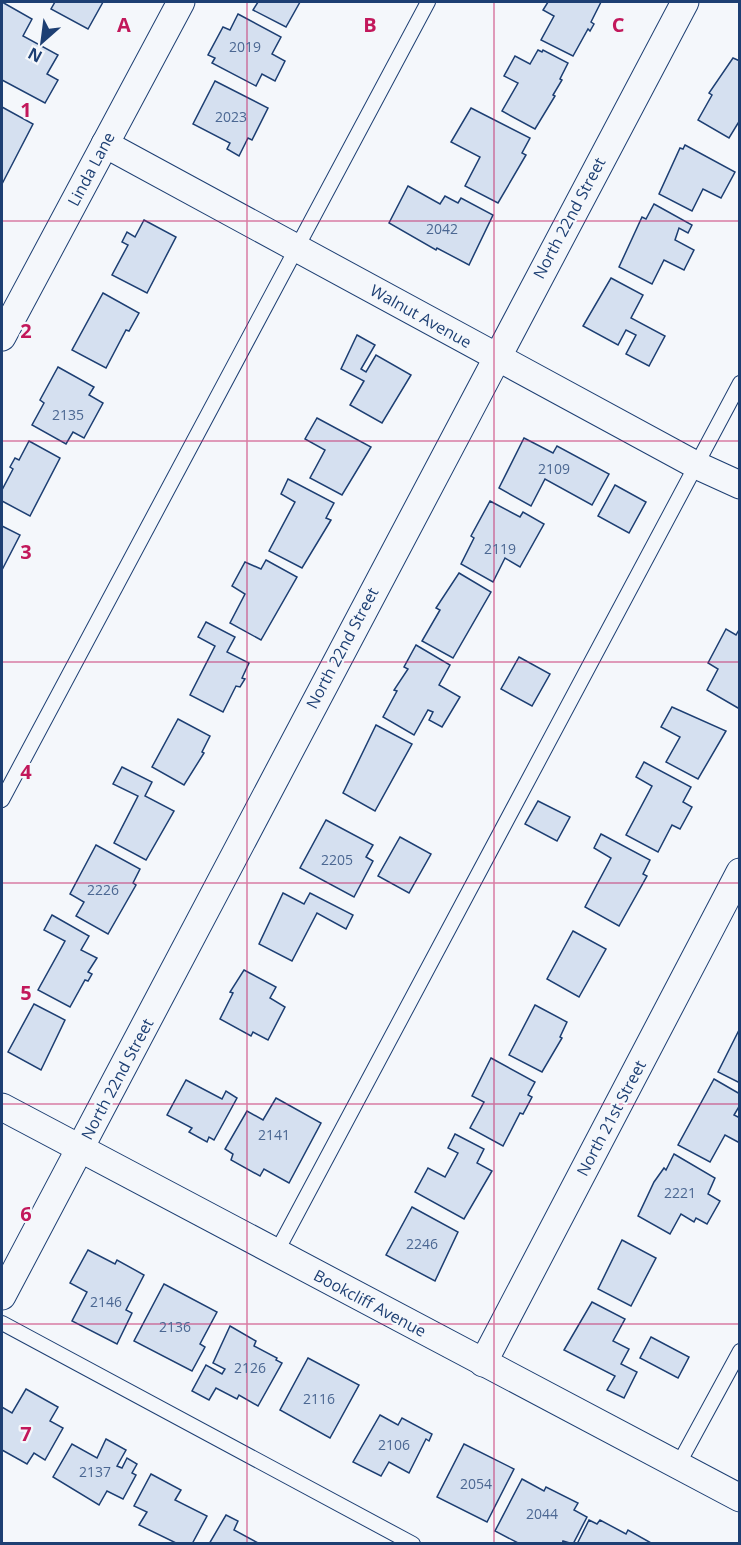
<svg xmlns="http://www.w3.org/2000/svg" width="741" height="1545" font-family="'Open Sans',sans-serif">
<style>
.building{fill:#d5e0f0;stroke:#1d3f73;stroke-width:1.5}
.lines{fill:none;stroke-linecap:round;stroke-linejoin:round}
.service-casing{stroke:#1d3f73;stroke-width:16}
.minor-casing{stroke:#1d3f73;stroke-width:29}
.service{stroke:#f4f7fb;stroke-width:14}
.minor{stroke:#f4f7fb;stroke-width:27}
.grid{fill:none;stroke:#c2185b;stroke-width:1.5;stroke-opacity:0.55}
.labels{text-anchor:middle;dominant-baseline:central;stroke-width:4.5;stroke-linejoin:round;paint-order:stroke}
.number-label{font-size:14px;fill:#4b6792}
.street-label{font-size:16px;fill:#1d3f73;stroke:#f4f7fb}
.grid-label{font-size:20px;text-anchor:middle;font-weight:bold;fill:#c2185b;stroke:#f4f7fb;stroke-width:4.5;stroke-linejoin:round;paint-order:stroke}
</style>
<rect width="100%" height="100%" fill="#f4f7fb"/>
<g class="building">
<polygon points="2,2 32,19 23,36 58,55 47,74 58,80 45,103 2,80"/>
<polygon points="55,2 103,2 88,29 51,9"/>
<polygon points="258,2 300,2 286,27 253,10"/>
<polygon points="548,2 601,2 591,22 594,24 590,31 588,29 573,56 541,40 554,16 543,10"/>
<polygon points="238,14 281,37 272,54 285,61 275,81 262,74 256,86 212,63 215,58 208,55 223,27 230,30"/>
<polygon points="538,50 542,52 543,50 568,63 560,79 562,80 553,95 555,96 535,129 502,111 518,83 504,76 515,56 530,64"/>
<polygon points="733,58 740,61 740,120 729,138 698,120 712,95 709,93"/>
<polygon points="215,81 268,108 252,140 248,138 239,156 227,149 230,143 193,124"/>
<polygon points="2,107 33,124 2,184"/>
<polygon points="471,108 530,138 522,153 526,155 498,203 465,186 480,157 451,142"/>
<polygon points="685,145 735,172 721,198 703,189 692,211 659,194 680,148 683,149"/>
<polygon points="408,186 440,204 445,196 458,203 461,198 493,215 469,265 437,248 436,250 389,223"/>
<polygon points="654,204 692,225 688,233 679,228 675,240 694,250 684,270 664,260 652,284 619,267 642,217 646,219"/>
<polygon points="144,220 176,237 147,293 112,275 128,245 122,242 127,232 135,237"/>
<polygon points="611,278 643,295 631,318 665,336 649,366 626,354 636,335 626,330 618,345 583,326"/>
<polygon points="103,293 139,313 129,331 126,330 106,368 72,350"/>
<polygon points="357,335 375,345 361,369 366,372 376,355 411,375 382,423 350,405 364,381 341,369"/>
<polygon points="58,367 94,387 89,395 103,403 84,438 73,432 66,444 32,425 44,403 40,400"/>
<polygon points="317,418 371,447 342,495 310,478 325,450 305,439"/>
<polygon points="524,438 553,453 557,446 609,474 592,505 545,479 531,506 499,488"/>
<polygon points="29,441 60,458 30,516 2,501 2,490 13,469 10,467 15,458 19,460"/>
<polygon points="288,479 334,503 326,518 331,520 302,568 269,551 295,502 281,494"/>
<polygon points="615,485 646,502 629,533 598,516"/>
<polygon points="490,501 520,517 523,512 544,524 520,567 505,558 493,582 461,564 474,538 471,536"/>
<polygon points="2,526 20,535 2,570"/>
<polygon points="266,560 297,577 261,640 230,623 245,594 232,586 245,562 261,569"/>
<polygon points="459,573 491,592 453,658 422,641 440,610 436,608"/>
<polygon points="206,622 235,637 227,652 249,663 242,678 245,679 240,687 236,686 223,712 190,695 215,646 198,637"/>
<polygon points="740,628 740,706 738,708 707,690 718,669 708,663 726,629 736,635"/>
<polygon points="416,645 450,665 439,685 460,697 442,727 429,720 433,712 428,710 414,735 383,717 397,691 394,690 408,669 404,667"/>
<polygon points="519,657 550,674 532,706 501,689"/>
<polygon points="672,707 726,731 698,779 666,762 680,737 661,727"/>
<polygon points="178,719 210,736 202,752 204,753 184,785 152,767"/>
<polygon points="376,725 412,744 375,811 343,793"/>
<polygon points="644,762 691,787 683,802 692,807 680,829 672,825 658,852 626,835 652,786 636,777"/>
<polygon points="122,767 152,782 145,796 174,811 146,860 114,843 138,796 113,784"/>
<polygon points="538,801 570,817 557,841 525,824"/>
<polygon points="326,820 373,845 366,857 373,861 354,897 300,868"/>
<polygon points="601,834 650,860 643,874 647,876 619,926 585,907 611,858 594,848"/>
<polygon points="400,837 431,854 409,893 378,876"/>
<polygon points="96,845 140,869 133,883 136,885 108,934 76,916 84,902 70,894"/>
<polygon points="283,893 304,904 310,893 353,915 346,929 317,913 292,961 259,944"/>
<polygon points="52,915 89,936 81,950 97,958 88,972 92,974 88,981 85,980 70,1007 38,990 65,941 44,930"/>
<polygon points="573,931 606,949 579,997 547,979"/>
<polygon points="244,970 276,987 270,998 285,1007 268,1040 253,1032 251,1036 220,1019 233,993 230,992"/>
<polygon points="34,1004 65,1020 41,1070 8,1052"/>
<polygon points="535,1005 567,1022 560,1037 562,1038 542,1072 509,1055"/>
<polygon points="740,1028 740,1083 718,1072"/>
<polygon points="491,1058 535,1082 528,1095 532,1097 523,1114 520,1113 503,1146 470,1128 484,1102 472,1096"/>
<polygon points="714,1079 740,1094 740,1105 734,1115 740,1118 740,1140 738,1142 725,1135 710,1162 678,1145"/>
<polygon points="186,1080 222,1099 226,1091 237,1098 214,1140 209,1137 207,1142 189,1132 192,1128 167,1115"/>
<polygon points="276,1098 321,1123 289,1183 264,1169 260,1176 231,1160 233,1154 225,1149 247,1111 263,1120"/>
<polygon points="455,1134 484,1149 477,1163 492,1171 464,1219 415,1192 428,1168 445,1177 458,1153 448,1148"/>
<polygon points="674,1154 715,1178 708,1194 720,1201 707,1224 696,1218 694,1222 681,1214 670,1234 638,1216 654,1182 664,1168 666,1170"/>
<polygon points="412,1207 458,1232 435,1281 386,1255"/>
<polygon points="622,1240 656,1258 631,1306 598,1289"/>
<polygon points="88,1250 115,1264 117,1260 144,1275 126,1310 132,1313 117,1344 72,1321 87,1292 70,1283"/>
<polygon points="164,1284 217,1312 200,1344 205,1347 192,1371 134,1341"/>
<polygon points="592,1302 625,1319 613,1341 629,1349 621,1364 637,1372 624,1398 607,1390 615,1376 564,1350"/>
<polygon points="230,1326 256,1341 254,1346 277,1358 276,1360 282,1363 258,1406 239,1395 237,1399 216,1388 209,1400 192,1391 206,1365 222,1374 225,1369 213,1363"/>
<polygon points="651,1337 689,1357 678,1378 640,1358"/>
<polygon points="308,1358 359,1385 330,1438 280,1410"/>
<polygon points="26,1389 58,1407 50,1421 63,1428 45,1460 34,1453 27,1464 2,1450 2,1407 12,1413"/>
<polygon points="380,1415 398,1425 402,1418 432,1434 429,1441 426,1439 409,1473 389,1462 381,1476 353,1462"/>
<polygon points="106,1439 126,1450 117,1466 122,1468 127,1458 137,1464 132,1473 136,1475 123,1499 107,1491 99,1505 53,1477 72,1444 97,1458"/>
<polygon points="464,1444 514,1469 487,1522 437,1497"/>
<polygon points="151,1474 181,1490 175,1500 207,1516 192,1544 178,1544 139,1525 147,1512 134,1506"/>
<polygon points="522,1479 544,1491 546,1487 578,1503 574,1510 587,1517 573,1544 563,1541 562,1544 520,1544 495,1531"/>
<polygon points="226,1515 238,1521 234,1530 260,1544 209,1544"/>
<polygon points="589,1520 597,1524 600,1520 626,1534 628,1530 653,1544 577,1544"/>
</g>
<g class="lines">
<g class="service-casing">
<g id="service">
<polyline points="2,800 428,2"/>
<polyline points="276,1253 740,383"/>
<polyline points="2,1323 413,1544"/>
<polyline points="678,1465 740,1351"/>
</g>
</g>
<g class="minor-casing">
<g id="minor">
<polyline points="105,144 696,465 740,485"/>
<polyline points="2,337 181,2"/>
<polyline points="2,1107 740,1498"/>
<polyline points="2,1296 685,2"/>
<polyline points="483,1363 740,872"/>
</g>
</g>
<use href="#service" class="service"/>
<use href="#minor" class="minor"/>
</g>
<path class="grid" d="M247,2v1542M494,2v1542M2,221h738M2,441h738M2,662h738M2,883h738M2,1104h738M2,1324h738"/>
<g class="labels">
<g class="number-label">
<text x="245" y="46">2019</text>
<text x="231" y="116">2023</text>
<text x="442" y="228">2042</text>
<text x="68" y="414">2135</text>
<text x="554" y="468">2109</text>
<text x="500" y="548">2119</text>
<text x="337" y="859">2205</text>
<text x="103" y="889">2226</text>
<text x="274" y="1134">2141</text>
<text x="680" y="1192">2221</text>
<text x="422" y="1243">2246</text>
<text x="106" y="1301">2146</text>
<text x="175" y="1326">2136</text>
<text x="250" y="1367">2126</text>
<text x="319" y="1398">2116</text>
<text x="394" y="1444">2106</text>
<text x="95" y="1471">2137</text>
<text x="476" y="1483">2054</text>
<text x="542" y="1513">2044</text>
</g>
<g class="street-label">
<text transform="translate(91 169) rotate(-62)">Linda Lane</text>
<text transform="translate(569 218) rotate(-62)">North 22nd Street</text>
<text transform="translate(421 316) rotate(29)">Walnut Avenue</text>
<text transform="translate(342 648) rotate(-62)">North 22nd Street</text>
<text transform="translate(117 1079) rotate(-62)">North 22nd Street</text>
<text transform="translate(611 1118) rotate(-62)">North 21st Street</text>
<text transform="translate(370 1303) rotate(28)">Bookcliff Avenue</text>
</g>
</g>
<g class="grid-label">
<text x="124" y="32">A</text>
<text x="370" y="32">B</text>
<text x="618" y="32">C</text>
<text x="26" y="117">1</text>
<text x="26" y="338">2</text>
<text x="26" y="559">3</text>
<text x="26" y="779">4</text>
<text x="26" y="1000">5</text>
<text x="26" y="1221">6</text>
<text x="26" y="1441">7</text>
</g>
<rect width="741" height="1545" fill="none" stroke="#1d3f73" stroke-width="6"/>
<g transform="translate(42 42) rotate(208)" stroke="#f4f7fb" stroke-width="4.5" paint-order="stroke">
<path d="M0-4.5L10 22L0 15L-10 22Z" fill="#1d3f73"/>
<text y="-9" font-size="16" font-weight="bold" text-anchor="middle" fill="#1d3f73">N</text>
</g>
</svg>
